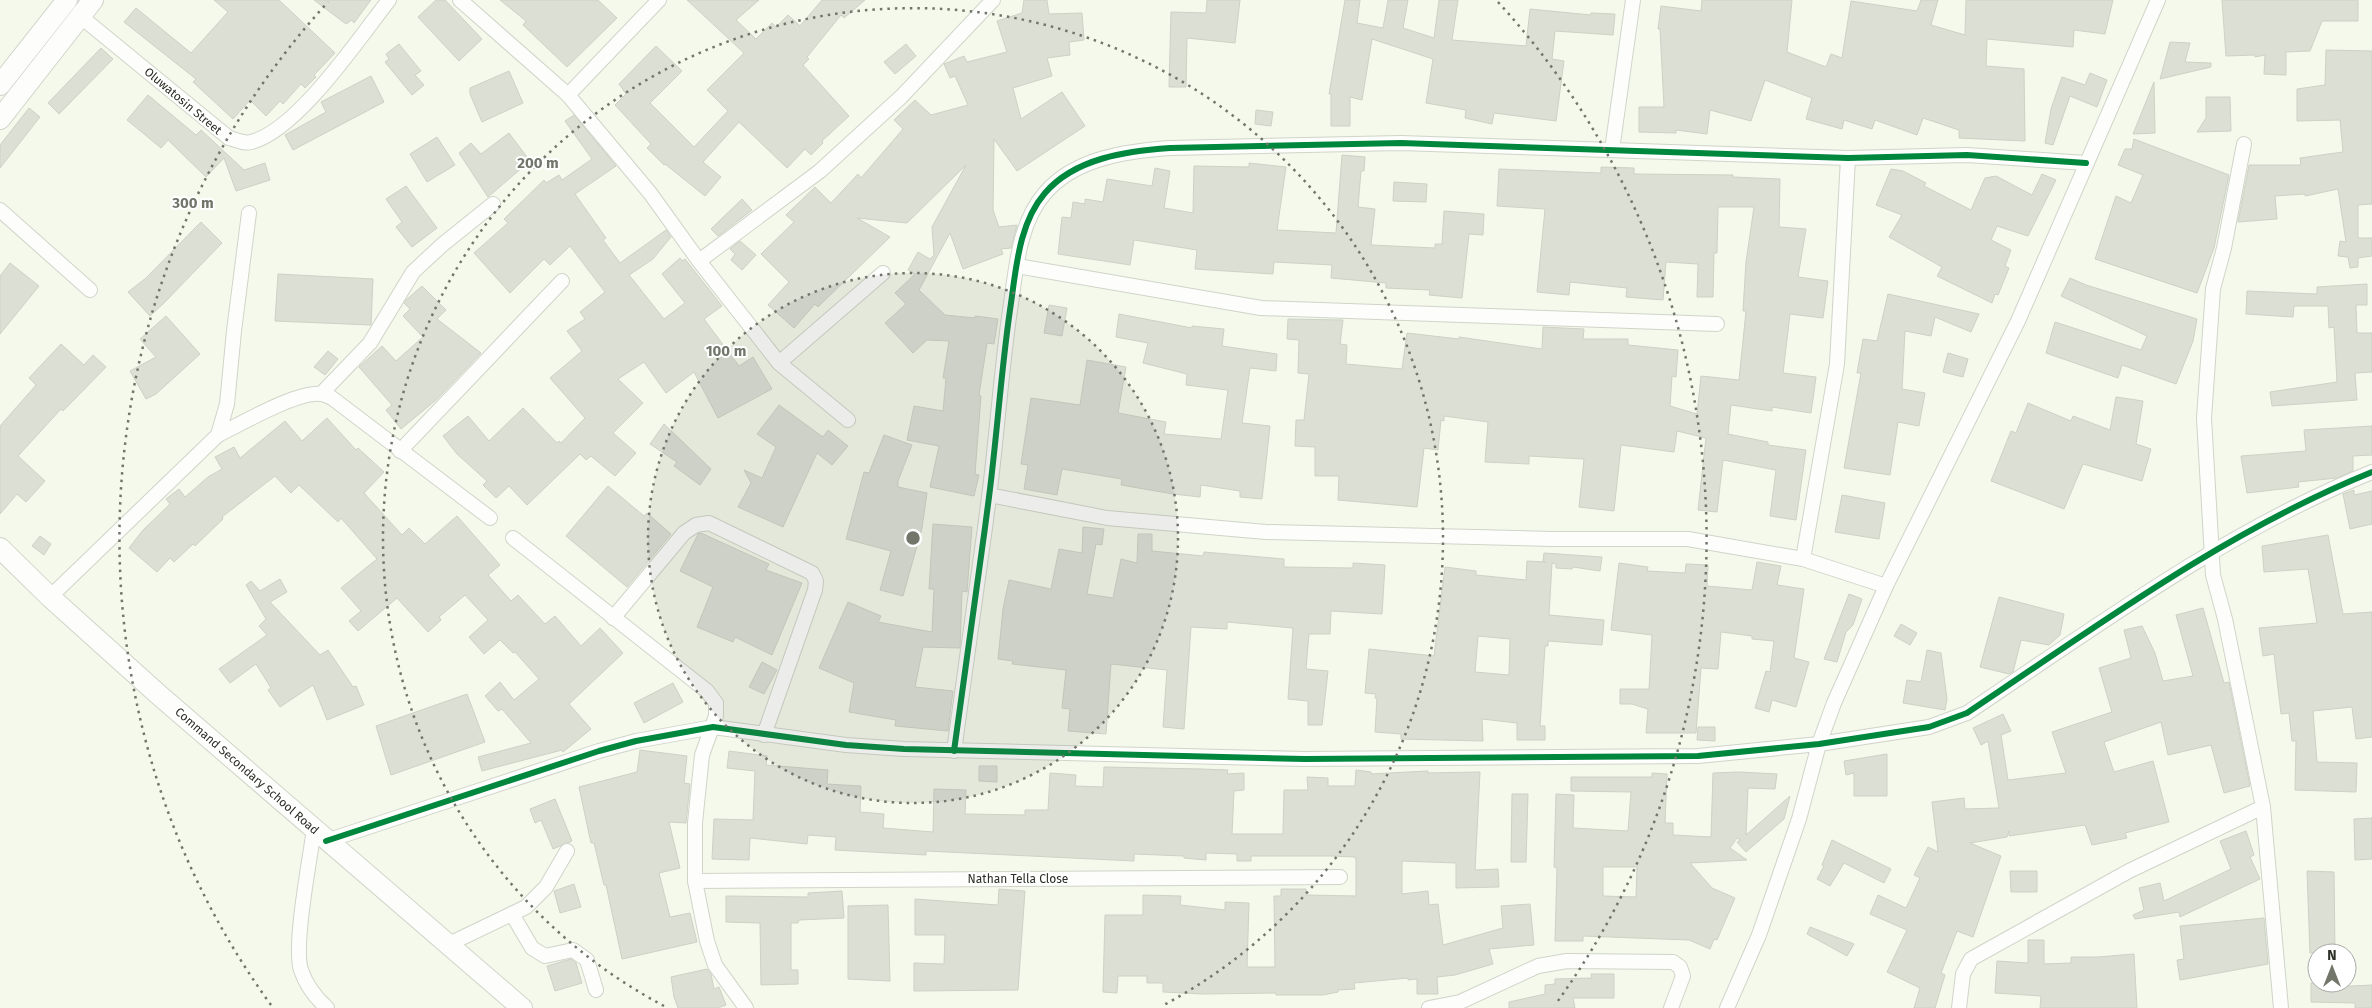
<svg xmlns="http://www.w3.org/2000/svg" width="2372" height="1008" font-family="'Fira Sans',sans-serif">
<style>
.building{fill:#dbdfd4;stroke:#ced1c6;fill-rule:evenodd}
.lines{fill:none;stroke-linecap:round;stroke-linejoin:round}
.minor-casing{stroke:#d0d4c9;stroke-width:16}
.secondary-casing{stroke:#d0d4c9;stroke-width:22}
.minor{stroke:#fdfefc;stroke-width:14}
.secondary{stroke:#fdfefc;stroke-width:20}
.cycleway-casing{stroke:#fff;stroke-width:9}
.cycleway{stroke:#00873e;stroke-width:6}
.ring{fill:none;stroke:#71756a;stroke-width:2.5;stroke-dasharray:2.5 5}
.labels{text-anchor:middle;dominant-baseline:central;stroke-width:4;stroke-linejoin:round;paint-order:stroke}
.street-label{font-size:12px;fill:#2b2e24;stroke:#fff}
.centre{fill:#71756a;stroke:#fff;stroke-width:2.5}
.ring-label{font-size:15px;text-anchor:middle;font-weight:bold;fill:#71756a;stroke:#fff;stroke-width:4;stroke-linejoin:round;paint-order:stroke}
</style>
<rect width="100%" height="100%" fill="#f4f9eb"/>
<g class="building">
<polygon points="214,0 279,0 335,53 314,75 316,77 305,88 301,84 283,104 280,101 266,116 250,100 233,119 193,82 196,79 124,22 136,8 191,53 228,12"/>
<polygon points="314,0 371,0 354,23 352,20 346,24"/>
<polygon points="436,0 445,0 482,39 459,61 418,17"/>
<polygon points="500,0 598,0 617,18 567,67 523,25 526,21"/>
<polygon points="687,0 759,0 736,20 756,39 772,23 776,27 788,15 800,26 822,0 865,0 844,18 841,15 807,57 809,59 803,65 849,116 822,141 823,143 811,155 805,149 787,168 739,122 703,162 721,177 705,196 665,164 664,165 647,148 651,144 615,105 626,94 619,84 656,46 682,71 650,103 694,147 728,111 707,90 744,53"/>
<polygon points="1024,0 1047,0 1049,14 1082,13 1084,40 1069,42 1070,55 1047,58 1052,76 1013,88 1021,119 1062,92 1085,126 1017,171 994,139 993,210 999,227 1017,225 1011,248 1001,249 1003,254 963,269 950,233 919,290 945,315 975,318 975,316 998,319 994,344 987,343 979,395 981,396 975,474 979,475 974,496 930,487 939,446 907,440 914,406 943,411 946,378 943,378 949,341 927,340 913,353 885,323 906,304 895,293 915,274 908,270 918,252 930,259 934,255 932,227 966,165 907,223 857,218 890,237 818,307 815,304 794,328 768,305 789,282 761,254 794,222 786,215 815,187 831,203 858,174 861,178 903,129 894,120 915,100 931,115 968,105 955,76 950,78 944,64 964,56 967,62 1007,52 997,21 1022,13"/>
<polygon points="1207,0 1240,0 1235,43 1187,38 1186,87 1169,87 1171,12 1206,13"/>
<polygon points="1345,0 1360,0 1357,23 1383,28 1388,0 1408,0 1403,28 1434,38 1439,0 1458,0 1452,40 1526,46 1530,9 1591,15 1591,13 1615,14 1613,35 1555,31 1552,59 1564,61 1556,121 1494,113 1492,124 1465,118 1466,110 1426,103 1433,59 1372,39 1362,100 1350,97 1350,126 1331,126 1331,94 1329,94"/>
<polygon points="1702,0 1792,0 1787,52 1826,67 1831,54 1842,58 1851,1 1917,11 1921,0 1938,0 1931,25 1965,35 1966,0 2113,0 2105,34 2074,30 2073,47 1987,39 1986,66 2024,69 2025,141 1959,138 1959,130 1923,118 1917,135 1875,120 1872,129 1844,120 1842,129 1806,119 1812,98 1765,80 1751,121 1710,110 1707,134 1676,130 1676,133 1639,132 1639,107 1664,107 1660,29 1658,29 1661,6 1701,11"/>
<polygon points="2222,0 2358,0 2358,21 2322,21 2310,51 2286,52 2286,75 2264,74 2265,55 2255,57 2255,55 2226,56"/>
<polygon points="2170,42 2190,43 2185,62 2211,63 2211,67 2160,79"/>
<polygon points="399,44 421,71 415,75 424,85 412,95 385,62 389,59 386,54"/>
<polygon points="906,44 916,56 895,74 884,62"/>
<polygon points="101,48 113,59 59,114 48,103"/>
<polygon points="2326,50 2372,51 2372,204 2358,205 2358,238 2372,238 2372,256 2358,258 2358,267 2350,268 2348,257 2338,256 2340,241 2346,242 2338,189 2305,196 2305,194 2275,196 2277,219 2238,222 2249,165 2301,165 2300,158 2343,152 2340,120 2297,121 2297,89 2325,85"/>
<polygon points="509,71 523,103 482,122 470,94 470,88"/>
<polygon points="2090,73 2107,80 2097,107 2070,96 2053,145 2045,143 2051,109 2062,77 2085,85"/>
<polygon points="371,76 384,102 293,150 285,135 326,112 321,102"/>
<polygon points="2154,82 2155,133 2133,134"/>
<polygon points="148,95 196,135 201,130 244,170 265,163 270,180 236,191 224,158 206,177 168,140 161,148 127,120"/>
<polygon points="2206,97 2230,97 2231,131 2197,132 2206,118"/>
<polygon points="29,108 40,117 0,168 0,145"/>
<polygon points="1256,110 1273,112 1271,126 1255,124"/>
<polygon points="574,115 616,166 575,194 606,238 603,240 620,263 666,230 671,237 653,259 629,275 664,319 685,303 662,274 680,258 682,261 685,259 722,306 704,319 739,366 753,357 772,389 718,418 694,372 666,393 644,362 618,379 643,403 613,433 636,453 615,476 591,456 586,460 580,454 527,505 509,486 496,498 483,485 487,481 457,454 443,436 468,416 489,441 523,408 557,443 559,441 561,443 585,418 550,378 582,351 567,331 585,319 580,312 605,292 570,246 550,265 544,259 510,293 474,253 508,223 504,219 544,180 546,183 559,175 562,180 592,159 565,121"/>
<polygon points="509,133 530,161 488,197 459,153 471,143 481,154"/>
<polygon points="437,137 455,165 427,182 410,154"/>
<polygon points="2134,139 2229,175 2214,248 2197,293 2095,259 2116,196 2131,203 2143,175 2118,165 2125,149 2132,149"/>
<polygon points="1342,155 1365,157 1364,171 1361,171 1358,207 1375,209 1371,245 1435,248 1435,244 1442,244 1444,211 1484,214 1483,235 1469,234 1462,298 1429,295 1430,290 1386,288 1386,283 1331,278 1332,265 1274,262 1273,274 1195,269 1197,250 1134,240 1130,265 1058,254 1062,217 1071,218 1073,202 1085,204 1085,199 1103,202 1107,179 1152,186 1155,168 1170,171 1164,208 1193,213 1194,166 1249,167 1249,163 1286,167 1277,230 1336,233"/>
<polygon points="1601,167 1634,168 1634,174 1733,175 1733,177 1780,179 1779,227 1806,229 1798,277 1828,281 1823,318 1790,314 1783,373 1816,377 1811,413 1772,407 1772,411 1731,405 1728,434 1768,442 1768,445 1806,450 1796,520 1770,516 1776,470 1723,460 1717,512 1698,510 1706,438 1677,431 1674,452 1621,445 1614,511 1579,507 1584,459 1529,456 1529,464 1485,462 1488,422 1444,416 1444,421 1441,420 1438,450 1424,448 1417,507 1338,500 1339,476 1315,476 1315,447 1295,446 1296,420 1304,420 1309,374 1298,373 1299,340 1287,339 1288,319 1343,320 1340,344 1347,345 1346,364 1402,369 1407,333 1459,339 1459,337 1542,349 1543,327 1584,329 1583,339 1628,339 1628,345 1678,350 1676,377 1672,376 1670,406 1697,414 1701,376 1739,380 1746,311 1743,311 1746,262 1754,207 1718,207 1717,253 1714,253 1713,297 1697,297 1698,264 1666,262 1663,300 1626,297 1627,288 1570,282 1569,295 1537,292 1545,209 1497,206 1499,169 1601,173"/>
<polygon points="1891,169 1903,171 1926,183 1924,186 1971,210 1985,178 1996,176 2032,195 2042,174 2056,180 2028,236 1997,226 1991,240 2011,250 2005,266 2009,268 1998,295 1995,294 1992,303 1937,276 1942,267 1889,237 1902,215 1876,205"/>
<polygon points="1394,182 1427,184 1426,202 1393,201"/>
<polygon points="406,186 437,228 412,247 396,227 402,222 386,199"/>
<polygon points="742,199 752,210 718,236 711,229"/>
<polygon points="201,222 222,243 164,303 150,316 128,292 146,278"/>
<polygon points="740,241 756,255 742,270 731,260 735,254 730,249"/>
<polygon points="10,263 39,286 0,334 0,276"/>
<polygon points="278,274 373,279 371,325 275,321"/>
<polygon points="2070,278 2086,285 2197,319 2193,341 2176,384 2122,365 2118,378 2046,353 2055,322 2141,350 2147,336 2061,296"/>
<polygon points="2367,284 2367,305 2356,305 2357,333 2372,333 2372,372 2355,373 2357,400 2272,406 2270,392 2337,382 2334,327 2329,328 2328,306 2294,306 2293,317 2246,314 2247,291 2317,294 2317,287"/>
<polygon points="422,286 446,310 437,319 481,353 436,400 401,429 386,410 392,405 359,367 382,346 396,361 423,337 403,316 410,309 404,303 406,300"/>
<polygon points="1888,294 1979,314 1971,332 1935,317 1931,336 1905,331 1902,389 1925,393 1919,426 1898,422 1890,475 1844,468 1861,373 1857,373 1863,339 1877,341"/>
<polygon points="1049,305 1067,308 1062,336 1044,333"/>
<polygon points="1119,314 1192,328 1192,326 1224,329 1222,346 1277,354 1276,371 1250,368 1242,423 1270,426 1262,499 1240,497 1240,491 1201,485 1200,497 1173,494 1121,485 1122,479 1062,469 1057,495 1024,489 1028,465 1021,464 1031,398 1080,405 1087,360 1126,367 1118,413 1166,422 1164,434 1221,439 1228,390 1186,385 1187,374 1143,363 1148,343 1116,337"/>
<polygon points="166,316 200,354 156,394 146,399 130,371 156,357 140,339"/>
<polygon points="61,344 84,365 93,355 106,367 63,411 61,409 18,456 45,481 26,502 17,494 0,514 0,426 36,385 29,378"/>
<polygon points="328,351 338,359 325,375 314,367"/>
<polygon points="1948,353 1968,359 1963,377 1943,372"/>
<polygon points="2116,397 2143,401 2136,444 2151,449 2142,481 2083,464 2064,509 1991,481 2011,431 2016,433 2028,403 2071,421 2073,416 2110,430"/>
<polygon points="779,405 823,437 828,430 848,446 832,465 817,453 783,527 738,507 751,483 744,470 762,478 776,447 757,434"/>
<polygon points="327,418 356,450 358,448 384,472 364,493 402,535 409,528 425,544 457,516 500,565 488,575 511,601 518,595 545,624 555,616 581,646 600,628 623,653 569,704 591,729 563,752 562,750 482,771 478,757 531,743 502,709 498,711 485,696 500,682 514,700 539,679 515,652 513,653 500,640 484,654 469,637 488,620 465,595 439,617 441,620 428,632 397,598 358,631 349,621 361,611 341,588 377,559 341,518 338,522 299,485 291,493 275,476 222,517 223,519 195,546 193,544 174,562 170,558 157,572 129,548 143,530 170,504 166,499 179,489 185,497 208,477 222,469 215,457 234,447 240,458 285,421 302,441"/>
<polygon points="664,424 711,469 700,485 674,466 677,462 650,444"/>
<polygon points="2372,426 2372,455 2353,456 2353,471 2337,478 2298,482 2299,487 2247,493 2241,456 2306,451 2304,430"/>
<polygon points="884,435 912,445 898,481 898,487 927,493 922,528 903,596 880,590 891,551 846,539 864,472 869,473"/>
<polygon points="608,486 644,516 647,513 671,534 627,587 566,536"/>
<polygon points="2354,490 2354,495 2372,491 2372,524 2350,529 2343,494"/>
<polygon points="1842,495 1885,503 1879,539 1835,532"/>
<polygon points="933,524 972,527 967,592 962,591 960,648 923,647 915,687 953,691 948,731 895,726 896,720 849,712 854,683 819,668 848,602 881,616 878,622 932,632 934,589 929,589"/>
<polygon points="1083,527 1104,529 1102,545 1096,544 1087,594 1113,598 1121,559 1137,563 1138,534 1152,534 1152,551 1203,556 1204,552 1284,559 1284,567 1353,568 1353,563 1385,565 1382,614 1331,611 1330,634 1309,634 1306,669 1328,671 1322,725 1308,725 1308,701 1288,699 1293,628 1227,622 1227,629 1191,627 1184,729 1163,727 1167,670 1111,664 1106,734 1068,731 1070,709 1062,708 1066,670 1012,664 1013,661 998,659 1003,609 1009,580 1051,589 1059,549 1082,553"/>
<polygon points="701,533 769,564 766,570 802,583 772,655 735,637 733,642 697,627 713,587 680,571 698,534"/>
<polygon points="2328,535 2343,614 2372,612 2372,737 2356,739 2352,707 2313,711 2317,762 2357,763 2356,792 2295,790 2296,741 2292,741 2289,713 2281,714 2274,654 2263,656 2259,628 2317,623 2308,569 2264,572 2262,546"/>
<polygon points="40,536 51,544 44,555 32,546"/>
<path d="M1544,553l58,4 -2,14 -27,-4 -1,2 -16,-1v-4l-4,-1 -3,52 55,5 -2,25 -54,-4v5h-3l-5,80h5v14h-28v-17l-35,-4 1,22 -82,-2v-5l-26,-2 2,-34h-2l1,-4 -11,-1 4,-44 65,7 11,-89 31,4v4l50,5 1,-19 19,1h-3zM1478,636l32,3 -1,36 -34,-3z"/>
<polygon points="1757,562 1781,566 1777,585 1804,589 1794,658 1809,662 1796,707 1772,700 1769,712 1755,708 1766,671 1770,672 1774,641 1752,639 1752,636 1721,632 1718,669 1701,668 1696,733 1646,733 1648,709 1632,704 1620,704 1620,689 1649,689 1652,635 1611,630 1619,563 1648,567 1647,571 1685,573 1686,564 1708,565 1707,586 1752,590"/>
<polygon points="280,579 287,592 270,602 320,655 328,650 353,687 356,686 364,705 327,720 313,685 280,707 268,690 271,688 256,664 230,683 219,669 267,635 259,626 266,619 246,585 251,581 260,591"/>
<polygon points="1849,594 1862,599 1853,625 1846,632 1837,662 1824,659"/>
<polygon points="1999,597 2064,614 2060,635 2049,645 2021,640 2013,672 2009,674 1980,667"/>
<polygon points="2203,608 2224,683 2229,682 2250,786 2224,793 2211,745 2168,755 2161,722 2104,742 2114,772 2153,761 2169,822 2125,833 2127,838 2092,845 2085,825 2009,836 2009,831 2007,837 1970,843 2001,856 1973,937 1957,931 1941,973 1945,975 1935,1008 1914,1008 1920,988 1887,972 1907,930 1870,914 1878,895 1906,908 1920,878 1914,875 1928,847 1938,852 1932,802 1964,798 1965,809 1999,808 1988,741 1981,745 1973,728 2003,714 2011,731 2001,735 2008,780 2066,773 2052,732 2112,712 2099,668 2131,658 2124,630 2142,626 2155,653 2163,681 2193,676 2176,615"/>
<polygon points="1901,624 1917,633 1910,645 1894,636"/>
<polygon points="1927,650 1941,653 1947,699 1945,710 1903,703 1907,680 1921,682"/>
<polygon points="762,662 777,670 764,694 749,687"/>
<polygon points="673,683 683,702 644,723 634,703"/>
<polygon points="467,694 485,742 391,775 376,726"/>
<polygon points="1698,727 1715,727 1715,741 1697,740"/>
<polygon points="640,750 687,756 684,783 690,784 686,823 669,822 680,868 659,873 670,917 690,913 697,942 622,959 606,885 604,885 594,843 591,843 579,787 637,772"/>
<polygon points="729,751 767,756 766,765 828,770 827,784 861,786 860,812 884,814 883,828 933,832 934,789 966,790 965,814 1025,815 1025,810 1048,810 1050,773 1076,775 1075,786 1103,787 1104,767 1201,769 1228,770 1227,774 1244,773 1244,790 1234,791 1232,834 1283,834 1284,790 1308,790 1307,777 1328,778 1328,786 1355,786 1356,770 1371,772 1371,774 1428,771 1428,773 1480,772 1475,870 1498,869 1499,887 1456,888 1456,863 1402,861 1402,894 1428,891 1429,905 1438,904 1443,945 1503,928 1501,906 1530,904 1534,945 1489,949 1493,964 1455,975 1437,977 1438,994 1417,994 1417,979 1408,980 1408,978 1354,983 1355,989 1338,990 1338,992 1323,995 1276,995 1276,993 1203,994 1163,992 1163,983 1147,983 1147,976 1118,976 1117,993 1103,992 1105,915 1143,915 1143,895 1181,896 1180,905 1225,910 1225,902 1249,903 1247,967 1275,967 1274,896 1281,896 1281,889 1306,889 1306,895 1356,896 1356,860 1355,857 1329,856 1251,856 1251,861 1237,861 1237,854 1206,853 1206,860 1184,858 1184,856 1134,854 1134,861 926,851 926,855 835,850 836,837 808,835 807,844 750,838 749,860 712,859 714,819 753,820 755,771 727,768"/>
<polygon points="1887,754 1887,796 1854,796 1854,773 1846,775 1844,761"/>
<polygon points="979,766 997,766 997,782 979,781"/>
<path d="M1739,772l38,2 -2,15 -27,-1 -2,47 44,-39 -6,23 -38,33 -9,-10 4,-2 -4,-2 -7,10 17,12 -57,3 22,25 23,10 -18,42 -3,-1 -4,10 -21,-9 -106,-4v5h-28l2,-73 -3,-1 2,-73 18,1 -1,33 55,3 3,-39 -60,-1v-14h81v-4l15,1 -2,49h8v12l38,2 2,-64zM1603,867h34l-1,30 -33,-1z"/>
<polygon points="1512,794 1528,794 1526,862 1511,862"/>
<polygon points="555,799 572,841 553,849 541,820 535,823 530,809"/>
<polygon points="2372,818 2372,859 2355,860 2354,819"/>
<polygon points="2246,831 2254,855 2250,857 2260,879 2180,917 2179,912 2135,919 2133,915 2144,910 2139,888 2160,883 2164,901 2231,869 2220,841"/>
<polygon points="1832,840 1891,869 1884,883 1844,863 1830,886 1817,879 1824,866 1822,865"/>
<polygon points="2010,871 2037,871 2037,892 2011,892"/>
<polygon points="2307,871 2334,872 2335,953 2310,953"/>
<polygon points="574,884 581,907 560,913 554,891"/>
<polygon points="999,889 1025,891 1018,990 914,991 914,963 944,964 945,935 915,935 915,899 998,905"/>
<polygon points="842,891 844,918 799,920 798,923 791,923 791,970 798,970 798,984 761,985 760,923 726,922 726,896 808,897 808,893"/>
<polygon points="888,905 890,981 848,979 848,906"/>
<polygon points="2264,918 2268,964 2180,980 2177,960 2184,959 2180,926"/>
<polygon points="1810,927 1854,944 1847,956 1807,934"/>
<polygon points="2028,940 2044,940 2044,964 2071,963 2071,957 2098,957 2134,954 2137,1008 2040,1008 2041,996 1995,993 1997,961 2028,963"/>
<polygon points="571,959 576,963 582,983 555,991 547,966"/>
<polygon points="707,969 711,974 714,989 719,987 726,1005 718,1008 678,1008 674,997 671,977"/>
<polygon points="1591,974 1614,974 1614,998 1573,998 1575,1008 1509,1008 1509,1002 1545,994 1545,985 1555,984 1555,979 1592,978"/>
<polygon points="2311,983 2333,983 2333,987 2372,985 2372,1008 2355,1008 2355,1003 2311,1002"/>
</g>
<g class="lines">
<g class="minor-casing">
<g id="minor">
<polyline points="460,0 568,95 650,193 699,261 779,363 848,420"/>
<path d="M80,16l149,122c7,2 16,6 22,4 46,-11 109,-105 138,-142"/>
<polyline points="568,95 659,0"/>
<polyline points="2244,144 2224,248 2213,289 2204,418 2213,575 2225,619 2263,807 2281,1008"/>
<polyline points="1612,150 1633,0"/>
<polyline points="0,210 90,290"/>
<path d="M249,213l-15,118 -7,73 -9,31c23,-11 79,-44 103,-41 3,0 8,3 11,4l158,120"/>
<polyline points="699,261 820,171 901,97 993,0"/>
<polyline points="1017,266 1261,308 1717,324"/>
<polyline points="779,363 883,273"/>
<polyline points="321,394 370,343 413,272 442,245 493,204"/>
<polyline points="400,451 562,281"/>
<polyline points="989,495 1107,518 1266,532 1552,539 1688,539 1803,559 1886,586"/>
<polyline points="513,538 707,691 716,703 716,716 702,755 695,823 695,881 707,941 715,965 746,1008"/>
<polyline points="1803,559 1837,364 1848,158"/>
<polyline points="50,597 218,435"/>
<polyline points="613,618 684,533 696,525 709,523 812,573 816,581 815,590 764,735"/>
<path d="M954,751c12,-84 24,-169 35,-254 8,-62 12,-125 21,-187 6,-39 8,-86 35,-117 30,-35 82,-42 125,-45l231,-5 447,15 119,-3 119,8"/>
<path d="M314,829c-4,30 -21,117 -13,141 5,15 15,28 26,38"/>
<path d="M326,841l273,-90 37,-10 77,-14 133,18 58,4 401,10 393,-3 121,-12 110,-17 38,-14c130,-87 259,-182 405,-241"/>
<polyline points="695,881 1340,877"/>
<polyline points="512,914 532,948 545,956 573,950 587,960 596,990"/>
<polyline points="447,945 526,907 546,887 567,851"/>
<polyline points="1429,1008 1460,1002 1538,966 1567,961 1673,962 1680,967 1683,976 1671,1008"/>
<polyline points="1727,1008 1759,935 1799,819 1819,744 1834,703 1886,586 2018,321 2158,0"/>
<polyline points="1959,1008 1963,974 1971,959 2129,871 2263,807"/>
</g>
</g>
<g class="secondary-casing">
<g id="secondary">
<polyline points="0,85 67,0"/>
<polyline points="0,119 93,0"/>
<polyline points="0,548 50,597 159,695 522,1008"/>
</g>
</g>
<use href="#minor" class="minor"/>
<use href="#secondary" class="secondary"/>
<g class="cycleway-casing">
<g id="cycleway">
<path d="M954,751c12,-84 24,-169 35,-254 8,-62 12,-125 21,-187 6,-39 8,-86 35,-117 30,-35 82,-42 125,-45l231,-5 447,15 119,-3 119,8"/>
<path d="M326,841l273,-90 37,-10 77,-14 133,18 58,4 401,10 393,-3 121,-12 110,-17 38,-14c130,-87 259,-182 405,-241"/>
</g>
</g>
<use href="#cycleway" class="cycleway"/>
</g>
<circle cx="913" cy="538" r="265" fill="#71756a" fill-opacity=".12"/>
<g class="ring">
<circle cx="913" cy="538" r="265"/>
<path d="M664 1006A530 530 0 1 1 1162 1006"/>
<path d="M271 1005A794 794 0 0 1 328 2M1498 2A794 794 0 0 1 1555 1005"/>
</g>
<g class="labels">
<g class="street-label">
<text transform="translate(183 101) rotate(40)">Oluwatosin Street</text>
<text transform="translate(247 771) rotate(41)">Command Secondary School Road</text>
<text x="1018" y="879">Nathan Tella Close</text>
</g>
</g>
<circle cx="913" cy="538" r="8" class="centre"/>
<g class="ring-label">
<text x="538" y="168">200 m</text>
<text x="193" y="208">300 m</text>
<text x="726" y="356">100 m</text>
</g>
<g transform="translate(2332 968)"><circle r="24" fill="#ffffff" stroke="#aaaba7"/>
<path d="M0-4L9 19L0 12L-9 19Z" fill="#71756a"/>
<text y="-8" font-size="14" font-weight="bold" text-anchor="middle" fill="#2b2e24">N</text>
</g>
</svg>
